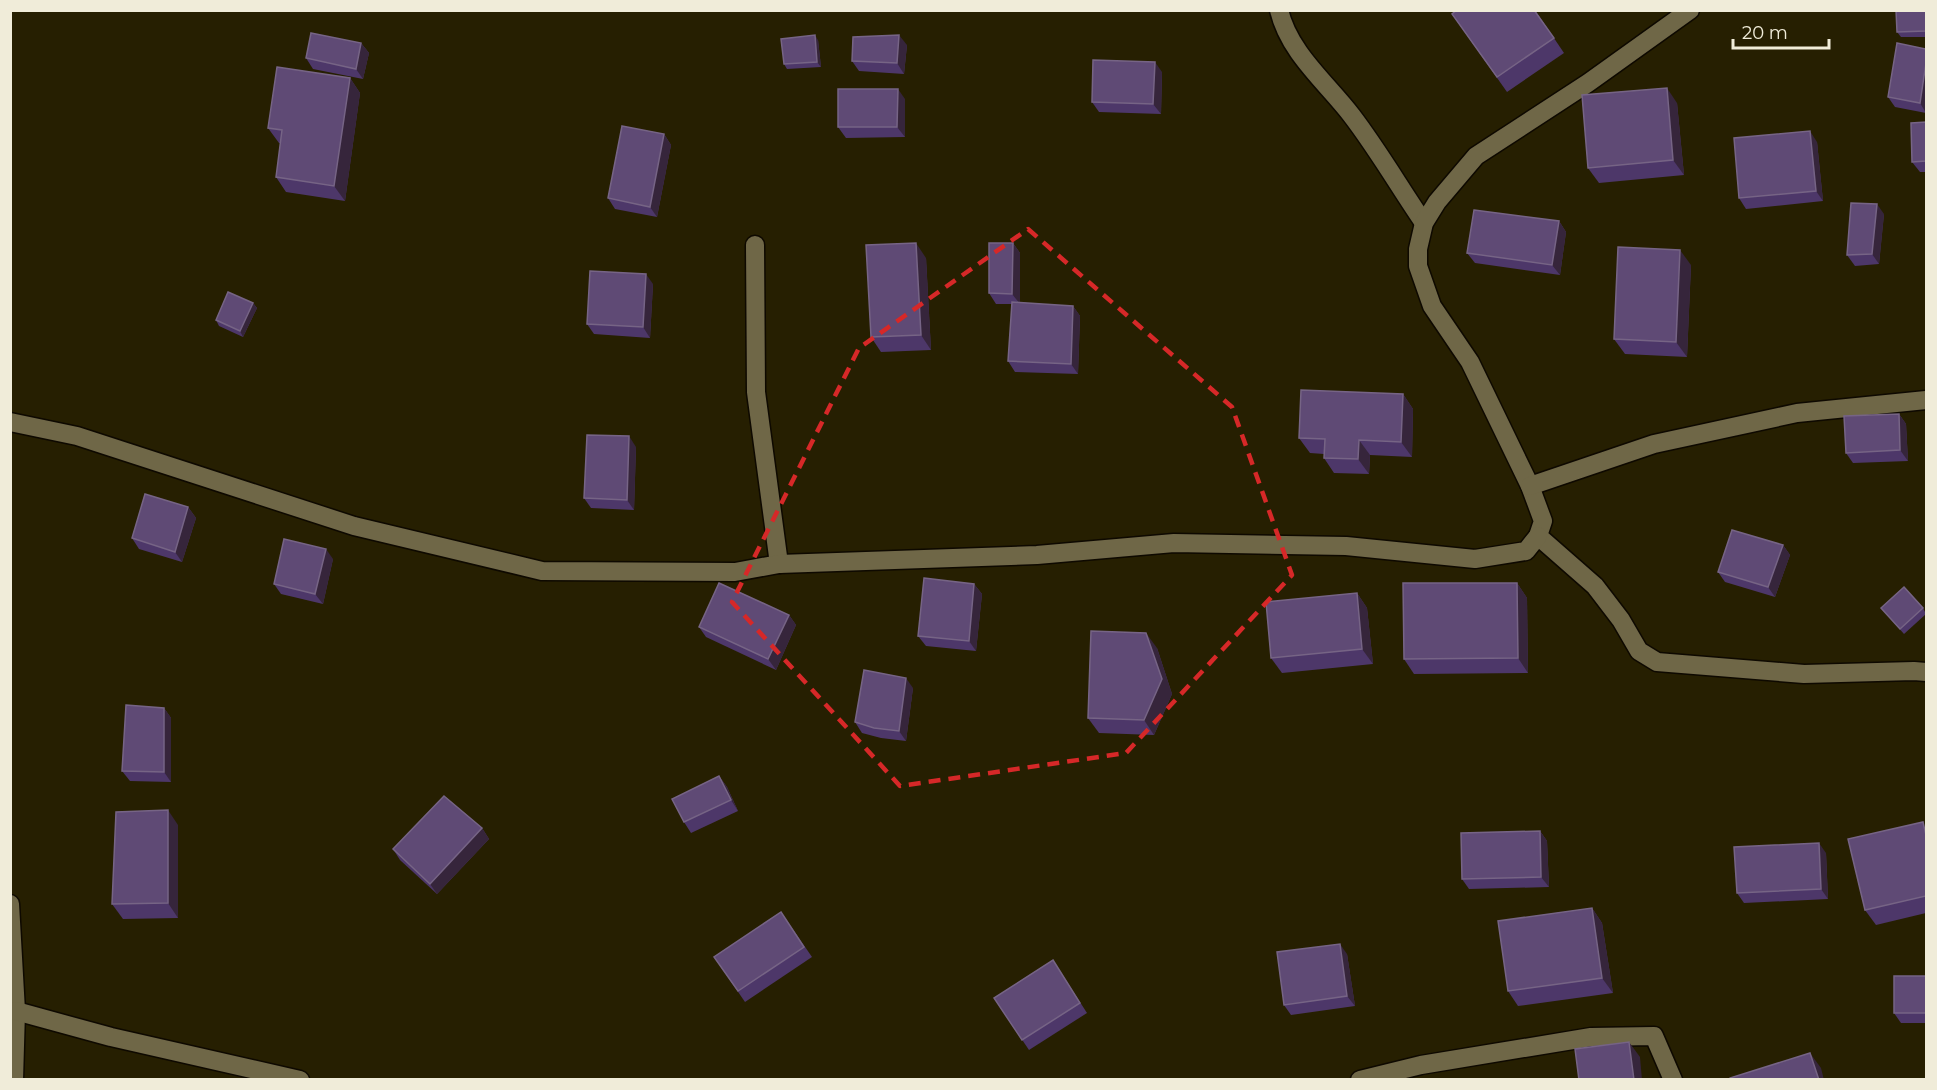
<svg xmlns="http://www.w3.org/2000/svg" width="1937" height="1090" font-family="Montserrat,sans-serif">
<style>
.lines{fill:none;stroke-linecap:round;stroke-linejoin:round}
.minor-casing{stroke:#0e0900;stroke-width:21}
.minor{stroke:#6f6747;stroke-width:18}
.wall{fill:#4d3769}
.shaded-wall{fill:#36253b}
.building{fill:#5f4a75;stroke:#766485;stroke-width:1.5}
.marked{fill:none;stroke:#d62828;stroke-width:4.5;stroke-dasharray:12 8;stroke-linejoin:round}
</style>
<rect width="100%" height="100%" fill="#261f01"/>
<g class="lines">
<g class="minor-casing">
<g id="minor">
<path d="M1279,10c10,43 48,73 73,106 26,34 48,72 72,107"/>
<polyline points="1690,10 1588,83 1476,156 1437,202 1424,223 1418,249 1418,266 1432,306 1470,362 1530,486 1543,521 1538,536 1595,586 1621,620 1639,651 1657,662 1804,674 1914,671 1926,672"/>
<polyline points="755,245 756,392 779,564"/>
<polyline points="10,422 77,436 354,526 542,571 735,572 779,564 1037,555 1174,543 1346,546 1475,559 1526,551 1538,536"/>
<polyline points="1530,486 1654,444 1797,413 1926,400"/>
<polyline points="10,904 16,1011 14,1080"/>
<polyline points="16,1011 111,1037 300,1080"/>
<polyline points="1360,1080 1421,1065 1591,1037 1654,1036 1673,1080"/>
</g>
</g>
<use href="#minor" class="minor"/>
</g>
<g class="wall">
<polygon points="1535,10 1564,53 1507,92 1452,14"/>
<polygon points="1926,10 1926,37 1901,37 1897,32"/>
<polygon points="818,40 821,67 787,69 784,64"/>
<polygon points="361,43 369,53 363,79 313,69 306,58"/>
<polygon points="907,45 904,74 859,71 852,61"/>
<polygon points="1926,49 1926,113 1895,107 1888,97"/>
<polygon points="1162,72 1161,114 1099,112 1092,102"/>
<polygon points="350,78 360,93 345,201 286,192 276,177 281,143 279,143 268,128"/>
<polygon points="905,99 905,137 846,138 838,127"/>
<polygon points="1677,103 1684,175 1599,183 1588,168"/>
<polygon points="1926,122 1926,172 1920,172 1912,162"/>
<polygon points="664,134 671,145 657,217 615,209 608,198"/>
<polygon points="1817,142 1823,201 1746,209 1739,198"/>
<polygon points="1884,214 1879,264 1855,266 1847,255"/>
<polygon points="1559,221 1566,232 1560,275 1475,263 1467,253"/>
<polygon points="1013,243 1020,253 1020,303 1073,306 1080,316 1078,374 1015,372 1008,361 1012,304 996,304 989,293"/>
<polygon points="926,258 931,350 881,352 871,337"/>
<polygon points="1691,265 1687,357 1625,354 1614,339"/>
<polygon points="653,284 650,338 594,334 587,324"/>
<polygon points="253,303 257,308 243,337 219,326 216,320"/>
<polygon points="1403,394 1413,409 1412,457 1370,455 1369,474 1334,473 1324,458 1324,454 1310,453 1299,438"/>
<polygon points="1899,414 1906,424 1908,461 1853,463 1846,453"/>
<polygon points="636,447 634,510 591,508 584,498"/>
<polygon points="188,507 196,518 182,562 139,549 132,538"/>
<polygon points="1783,545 1790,555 1775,597 1725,582 1718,572"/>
<polygon points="333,559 323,604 281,594 274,584"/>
<polygon points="1517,583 1527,598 1528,673 1414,674 1404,659"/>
<polygon points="974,584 982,594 976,651 926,646 918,636"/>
<polygon points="1357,593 1367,608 1373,664 1282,673 1271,658"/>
<polygon points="1881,608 1923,608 1926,614 1904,634"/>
<polygon points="789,615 796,625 776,670 706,637 699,627"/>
<polygon points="1157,648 1172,694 1154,735 1099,733 1088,718"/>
<polygon points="913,688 906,741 881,738 862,733 855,722"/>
<polygon points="164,708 171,718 171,782 130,781 122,771"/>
<polygon points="719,776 727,787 738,811 691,833 684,822"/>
<polygon points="178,825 178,918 123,919 112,904"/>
<polygon points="1926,826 1926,913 1876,925 1865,910"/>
<polygon points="482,828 489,839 437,894 400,860 393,849"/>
<polygon points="1540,831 1547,841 1549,887 1469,889 1462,879"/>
<polygon points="1826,853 1828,899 1744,903 1737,893"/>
<polygon points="1592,908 1602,923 1613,993 1518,1006 1508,991"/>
<polygon points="781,912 812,957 745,1002 714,957"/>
<polygon points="1347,954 1355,1006 1291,1015 1284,1005"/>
<polygon points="1053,960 1087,1013 1029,1050 994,998"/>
<polygon points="1926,976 1926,1023 1901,1023 1894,1013"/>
</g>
<g class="shaded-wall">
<polygon points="815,35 818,40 821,67 817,62"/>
<polygon points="899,35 907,45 904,74 897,63"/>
<polygon points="361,43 369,53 363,79 356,69"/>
<polygon points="1155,62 1162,72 1161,114 1153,104"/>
<polygon points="1926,63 1926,113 1920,103"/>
<polygon points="350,78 360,93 345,201 334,186"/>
<polygon points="1667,88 1677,103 1684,175 1673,160"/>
<polygon points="898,89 905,99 905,137 897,127"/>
<polygon points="1810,131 1817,142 1823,201 1816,191"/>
<polygon points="664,134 671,145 657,217 650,207"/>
<polygon points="1877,204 1884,214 1879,264 1872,254"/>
<polygon points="1559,221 1566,232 1560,275 1552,265"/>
<polygon points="916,243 926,258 931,350 921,335"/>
<polygon points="1013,243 1020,253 1020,304 1012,294"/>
<polygon points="1680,250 1691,265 1687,357 1676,342"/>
<polygon points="646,274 653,284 650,338 643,327"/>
<polygon points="253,303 257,308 243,337 240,331"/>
<polygon points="1073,306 1080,316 1078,374 1071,364"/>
<polygon points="1403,394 1413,409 1412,457 1401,442"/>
<polygon points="1899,414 1906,424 1908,461 1900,450"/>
<polygon points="629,436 636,447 634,510 627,500"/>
<polygon points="1359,440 1370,455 1369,474 1358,459"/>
<polygon points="188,507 196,518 182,562 175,552"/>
<polygon points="1783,545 1790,555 1775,597 1768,587"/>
<polygon points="326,549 333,559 323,604 315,594"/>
<polygon points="1517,583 1527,598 1528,673 1518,658"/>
<polygon points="974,584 982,594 976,651 969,641"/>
<polygon points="1357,593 1367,608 1373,664 1362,649"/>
<polygon points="789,615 796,625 776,670 768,659"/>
<polygon points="1146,633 1157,648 1172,694 1154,735 1144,720"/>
<polygon points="906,678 913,688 906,741 899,731"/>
<polygon points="164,708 171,718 171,782 164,772"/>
<polygon points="719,776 727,787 738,811 731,800"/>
<polygon points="168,810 178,825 178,918 168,903"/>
<polygon points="482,828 489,839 437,894 430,884"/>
<polygon points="1540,831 1547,841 1549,887 1541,877"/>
<polygon points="1819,843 1826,853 1828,899 1821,889"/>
<polygon points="1592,908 1602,923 1613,993 1602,978"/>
<polygon points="1340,944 1347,954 1355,1006 1347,996"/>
<polygon points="1629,1042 1640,1057 1642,1080 1634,1080"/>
<polygon points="1810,1053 1821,1068 1824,1080 1819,1080"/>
</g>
<g class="building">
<polygon points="1457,10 1534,10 1554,38 1497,77 1452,14"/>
<polygon points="1896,10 1926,10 1926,31 1897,32"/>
<polygon points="311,33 361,43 356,69 306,58"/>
<polygon points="815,35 817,62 784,64 781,39"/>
<polygon points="899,35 897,63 852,61 853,37"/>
<polygon points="1897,43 1926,49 1926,63 1920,103 1888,97"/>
<polygon points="1093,60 1155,62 1153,104 1092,102"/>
<polygon points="277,67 350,78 334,186 276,177 282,130 268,128"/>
<polygon points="1667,88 1673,160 1588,168 1582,95"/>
<polygon points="838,89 898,89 897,127 838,127"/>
<polygon points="1926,122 1926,161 1912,162 1911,123"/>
<polygon points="622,126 664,134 650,207 608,198"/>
<polygon points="1810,131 1816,191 1739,198 1734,138"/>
<polygon points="1851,203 1877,204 1872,254 1847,255"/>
<polygon points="1474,210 1559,221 1552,265 1467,253"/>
<polygon points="916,243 921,335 871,337 866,245"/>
<polygon points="989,243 1013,243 1012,294 989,293"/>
<polygon points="1618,247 1680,250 1676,342 1614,339"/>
<polygon points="590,271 646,274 643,327 587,324"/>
<polygon points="228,292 253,303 240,331 216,320"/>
<polygon points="1012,302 1073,306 1071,364 1008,361"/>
<polygon points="1301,390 1403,394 1401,442 1359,440 1358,459 1324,458 1325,439 1299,438"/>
<polygon points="1899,414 1900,450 1846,453 1844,416"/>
<polygon points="587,435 629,436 627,500 584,498"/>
<polygon points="145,494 188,507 175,552 132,538"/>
<polygon points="1732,530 1783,545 1768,587 1718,572"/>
<polygon points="284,539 326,549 315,594 274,584"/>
<polygon points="924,578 974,584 969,641 918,636"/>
<polygon points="719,583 789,615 768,659 699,627"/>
<polygon points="1403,583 1517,583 1518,658 1404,659"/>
<polygon points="1904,587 1923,608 1900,629 1881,608"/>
<polygon points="1357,593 1362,649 1271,658 1266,602"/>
<polygon points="1091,631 1146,633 1162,679 1144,720 1088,718"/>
<polygon points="864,670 906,678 899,731 874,728 855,722"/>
<polygon points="126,705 164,708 164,772 122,771"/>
<polygon points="719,776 731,800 684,822 672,799"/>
<polygon points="444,796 482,828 430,884 393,849"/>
<polygon points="168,810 168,903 112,904 116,812"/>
<polygon points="1923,822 1926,835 1926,896 1865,910 1848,839"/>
<polygon points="1540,831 1541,877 1462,879 1461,833"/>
<polygon points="1819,843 1821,889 1737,893 1734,847"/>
<polygon points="1592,908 1602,978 1508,991 1498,921"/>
<polygon points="781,912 804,947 738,991 714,957"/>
<polygon points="1340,944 1347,996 1284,1005 1277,952"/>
<polygon points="1053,960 1080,1003 1022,1040 994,998"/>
<rect x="1894" y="976" width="32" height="37"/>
<polygon points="1629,1042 1634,1080 1579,1080 1575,1049"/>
<polygon points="1810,1053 1819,1080 1730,1080 1730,1078"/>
</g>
<path class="marked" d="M1028,229l204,178 60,168 -166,178 -226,33 -168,-184 127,-254z"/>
<rect width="1937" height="1090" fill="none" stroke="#f0ecd9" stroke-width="24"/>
<path d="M1733 39v9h96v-9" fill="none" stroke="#f0ecd9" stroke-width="3"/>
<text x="1742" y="39" font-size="18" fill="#f0ecd9" stroke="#261f01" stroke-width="4.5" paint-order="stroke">20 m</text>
</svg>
